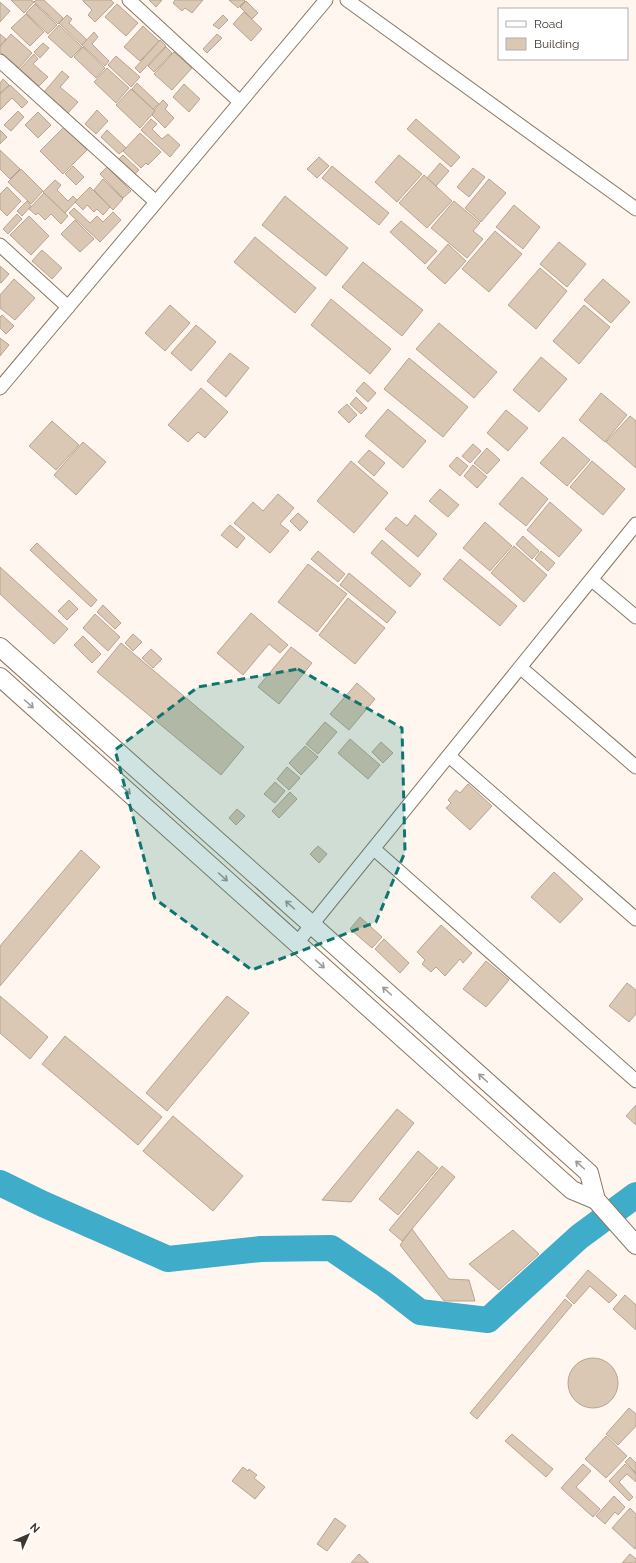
<svg xmlns="http://www.w3.org/2000/svg" width="636" height="1563" font-family="Raleway,sans-serif">
<style>
.lines{fill:none;stroke-linecap:round;stroke-linejoin:round}
.river{stroke:#3fadca;stroke-width:26}
.building{fill:#dbc8b4;stroke:#b7a591}
.street-casing{stroke:#897865;stroke-width:15}
.secondary-casing{stroke:#897865;stroke-width:20}
.street{stroke:#fff;stroke-width:13}
.secondary{stroke:#fff;stroke-width:18}
.oneway{stroke:#9e9b97}
.marked{fill:#0f766e;fill-opacity:0.2;stroke:#0f766e;stroke-width:3;stroke-dasharray:8 5;stroke-linejoin:round}
</style>
<rect width="100%" height="100%" fill="#fff7ef"/>
<g class="lines">
<polyline class="river" points="0,1183 43,1204 168,1259 261,1249 331,1248 384,1284 420,1312 488,1320 579,1237 636,1195"/>
</g>
<g class="building">
<polygon points="11,0 31,0 34,2 24,13"/>
<polygon points="36,0 44,0 63,18 58,24 34,2"/>
<polygon points="83,0 111,0 114,3 95,22 88,15 92,10 83,1"/>
<polygon points="149,0 162,0 156,7"/>
<polygon points="175,0 203,0 192,13 185,8 182,11 173,3"/>
<polygon points="229,0 244,0 245,1 238,8"/>
<polygon points="246,1 258,13 252,19 240,7"/>
<polygon points="0,2 10,11 0,22"/>
<polygon points="35,4 57,25 48,34 26,13"/>
<polygon points="117,4 138,23 126,36 105,17"/>
<polygon points="244,12 262,29 251,41 233,24"/>
<polygon points="26,14 44,32 30,46 11,28"/>
<polygon points="67,15 72,19 69,23 87,40 82,45 59,23"/>
<polygon points="223,15 228,20 219,29 213,25"/>
<polygon points="59,25 82,47 71,58 48,37"/>
<polygon points="143,26 159,41 140,61 124,47"/>
<polygon points="94,32 98,37 92,44 109,61 105,66 82,45"/>
<polygon points="0,34 6,39 0,46"/>
<polygon points="11,34 32,53 19,68 0,52 0,47"/>
<polygon points="217,34 222,38 207,53 203,49"/>
<polygon points="160,40 166,46 140,73 135,68"/>
<polygon points="43,43 49,48 40,58 34,52"/>
<polygon points="83,47 105,68 96,78 74,57"/>
<polygon points="166,47 172,53 154,72 148,66"/>
<polygon points="174,52 192,68 172,90 154,74"/>
<polygon points="34,54 38,59 33,64 48,77 39,86 20,69"/>
<polygon points="116,56 140,77 131,87 108,65"/>
<polygon points="107,68 129,88 116,103 94,82"/>
<polygon points="62,71 69,77 60,87 78,102 68,113 44,92"/>
<polygon points="3,79 9,85 0,93 0,83"/>
<polygon points="137,83 159,104 153,109 132,89"/>
<polygon points="184,84 200,99 189,112 173,97"/>
<polygon points="10,85 28,102 22,108 12,98 0,110 0,94"/>
<polygon points="131,89 155,111 140,128 116,105"/>
<polygon points="163,100 168,105 165,109 174,118 165,128 152,115 155,111 154,110"/>
<polygon points="97,110 108,121 96,134 85,124"/>
<polygon points="18,111 24,117 11,131 4,125"/>
<polygon points="38,112 51,125 38,138 25,125"/>
<polygon points="151,119 157,124 152,129 162,139 168,134 180,145 170,157 141,130"/>
<polygon points="416,119 460,157 451,167 407,129"/>
<polygon points="64,127 87,150 63,174 40,151"/>
<polygon points="0,130 7,137 0,144"/>
<polygon points="107,130 126,148 119,154 101,137"/>
<polygon points="140,133 161,152 148,165 146,163 141,168 123,151"/>
<polygon points="0,150 20,169 10,179 0,169"/>
<polygon points="123,155 139,170 134,175 118,160"/>
<polygon points="399,155 422,174 397,202 375,182"/>
<polygon points="319,157 329,166 317,178 307,169"/>
<polygon points="440,163 449,171 436,186 427,178"/>
<polygon points="73,166 84,177 76,185 65,174"/>
<polygon points="332,166 389,213 379,225 322,178"/>
<polygon points="107,167 131,191 123,198 100,174"/>
<polygon points="473,168 485,177 469,197 457,187"/>
<polygon points="21,169 43,191 31,204 8,182"/>
<polygon points="424,175 452,201 427,228 399,203"/>
<polygon points="103,179 123,199 113,210 94,190"/>
<polygon points="489,179 506,193 481,222 465,208"/>
<polygon points="55,180 61,185 57,190 68,201 73,196 77,200 65,213 43,192"/>
<polygon points="7,187 21,201 7,216 0,209 0,194"/>
<polygon points="90,187 110,207 103,215 97,209 94,212 87,205 83,210 75,202"/>
<polygon points="44,193 68,216 61,224 51,214 45,220 38,213 36,215 29,209"/>
<polygon points="285,196 348,248 326,276 262,225"/>
<polygon points="27,201 31,206 22,216 17,211"/>
<polygon points="454,201 480,223 473,231 483,239 467,258 431,228"/>
<polygon points="514,205 540,227 523,249 496,227"/>
<polygon points="74,208 90,223 97,216 103,222 113,212 121,220 100,242 69,213"/>
<polygon points="17,214 22,219 8,234 3,229"/>
<polygon points="29,216 49,236 31,255 10,235"/>
<polygon points="75,220 94,239 80,252 61,234"/>
<polygon points="401,221 437,251 425,264 390,232"/>
<polygon points="495,231 522,254 489,292 462,269"/>
<polygon points="255,237 316,288 295,313 234,262"/>
<polygon points="559,242 586,264 567,287 540,264"/>
<polygon points="448,244 466,261 445,284 427,268"/>
<polygon points="42,250 62,268 52,279 32,261"/>
<polygon points="363,262 423,310 402,336 342,287"/>
<polygon points="0,266 9,274 1,283 0,282"/>
<polygon points="540,268 567,291 536,329 508,305"/>
<polygon points="14,279 35,298 15,320 0,308 0,295"/>
<polygon points="603,279 630,302 611,323 584,300"/>
<polygon points="331,299 391,349 370,374 311,325"/>
<polygon points="170,305 190,323 165,351 145,333"/>
<polygon points="584,305 610,327 579,364 553,341"/>
<polygon points="2,315 14,326 6,334 0,328 0,317"/>
<polygon points="439,323 497,372 474,398 416,349"/>
<polygon points="196,325 216,342 191,371 171,353"/>
<polygon points="0,338 9,345 0,356"/>
<polygon points="230,353 249,368 226,397 207,381"/>
<polygon points="541,357 567,379 539,412 513,390"/>
<polygon points="409,358 468,407 443,437 384,389"/>
<polygon points="364,382 376,393 368,402 356,391"/>
<polygon points="201,388 228,412 205,438 198,432 188,442 168,425"/>
<polygon points="601,393 627,415 605,442 579,420"/>
<polygon points="356,397 367,408 361,414 350,404"/>
<polygon points="347,404 357,415 349,423 338,412"/>
<polygon points="388,409 426,441 403,468 365,436"/>
<polygon points="506,410 528,428 508,451 487,433"/>
<polygon points="630,416 636,421 636,468 606,442"/>
<polygon points="52,421 79,445 56,470 29,446"/>
<polygon points="563,437 590,460 567,486 540,463"/>
<polygon points="83,442 106,462 76,495 54,475"/>
<polygon points="473,444 481,451 470,463 462,456"/>
<polygon points="487,448 500,460 487,474 474,463"/>
<polygon points="369,450 385,463 374,476 358,462"/>
<polygon points="457,457 468,466 460,476 449,466"/>
<polygon points="351,461 388,493 354,533 317,501"/>
<polygon points="592,461 625,489 603,515 570,487"/>
<polygon points="473,465 487,477 477,488 464,476"/>
<polygon points="522,477 548,499 526,526 499,504"/>
<polygon points="440,489 459,505 448,517 429,501"/>
<polygon points="278,494 294,508 280,524 289,531 270,553 234,523 253,502 263,511"/>
<polygon points="550,502 582,530 559,557 527,530"/>
<polygon points="298,513 308,522 300,531 290,521"/>
<polygon points="415,515 437,534 418,557 385,529 396,517 407,526"/>
<polygon points="485,522 512,546 490,571 463,548"/>
<polygon points="230,525 245,538 237,548 221,535"/>
<polygon points="523,536 539,551 532,559 516,544"/>
<polygon points="382,540 421,574 410,587 371,553"/>
<polygon points="37,543 97,600 91,607 30,550"/>
<polygon points="514,546 547,575 524,602 491,573"/>
<polygon points="318,551 345,574 338,582 311,559"/>
<polygon points="541,551 555,563 548,571 535,559"/>
<polygon points="460,559 517,606 500,626 443,579"/>
<polygon points="308,564 347,594 317,632 278,602"/>
<polygon points="0,567 68,629 54,644 0,594"/>
<polygon points="349,573 396,612 387,623 340,585"/>
<polygon points="348,598 385,628 355,664 319,635"/>
<polygon points="69,600 78,609 67,620 58,611"/>
<polygon points="103,605 121,623 115,629 97,612"/>
<polygon points="251,613 288,645 280,653 269,644 243,675 217,653"/>
<polygon points="95,614 120,637 108,651 83,628"/>
<polygon points="133,634 142,642 133,651 125,643"/>
<polygon points="83,636 101,654 92,663 74,645"/>
<polygon points="121,643 244,747 221,775 97,672"/>
<polygon points="291,647 312,663 279,704 258,687"/>
<polygon points="151,649 162,659 153,668 142,658"/>
<polygon points="357,683 375,699 349,730 330,714"/>
<polygon points="325,722 337,732 318,754 306,744"/>
<polygon points="350,739 380,765 368,779 338,753"/>
<polygon points="381,742 393,753 383,763 372,752"/>
<polygon points="305,746 318,757 301,775 289,763"/>
<polygon points="287,767 300,778 289,790 277,779"/>
<polygon points="275,782 285,791 275,803 264,794"/>
<polygon points="468,784 492,806 470,830 446,808 451,803 448,800 456,790 460,793"/>
<polygon points="290,792 297,799 279,818 272,811"/>
<polygon points="237,809 245,816 236,825 229,818"/>
<polygon points="318,846 327,854 319,863 310,854"/>
<polygon points="81,850 100,867 0,986 0,946"/>
<polygon points="554,872 583,899 560,923 531,897"/>
<polygon points="360,917 382,937 372,948 350,929"/>
<polygon points="441,925 472,953 463,963 460,959 445,976 436,967 431,972 422,964 425,960 417,952"/>
<polygon points="384,939 409,963 400,973 375,949"/>
<polygon points="486,961 509,980 486,1007 463,989"/>
<polygon points="627,983 636,990 636,1014 629,1022 609,1006"/>
<polygon points="0,996 48,1037 30,1059 0,1033"/>
<polygon points="227,996 249,1013 167,1111 146,1093"/>
<polygon points="65,1036 162,1117 138,1145 42,1064"/>
<polygon points="636,1105 636,1125 626,1116"/>
<polygon points="397,1109 414,1123 351,1202 322,1200"/>
<polygon points="173,1116 243,1176 213,1211 143,1151"/>
<polygon points="418,1151 438,1168 398,1215 379,1199"/>
<polygon points="442,1166 455,1177 402,1241 389,1230"/>
<polygon points="412,1229 449,1279 469,1280 475,1301 444,1301 400,1245"/>
<polygon points="513,1230 539,1254 499,1290 469,1264"/>
<polygon points="588,1270 617,1295 609,1303 590,1286 574,1304 566,1296"/>
<polygon points="625,1295 636,1305 636,1330 613,1309"/>
<polygon points="565,1299 572,1305 477,1419 470,1413"/>
<circle cx="593" cy="1383" r="25"/>
<polygon points="629,1408 636,1414 636,1426 618,1445 606,1434"/>
<polygon points="512,1434 553,1469 546,1477 505,1441"/>
<polygon points="606,1436 627,1456 606,1478 585,1459"/>
<polygon points="630,1457 636,1463 636,1473 625,1462"/>
<polygon points="583,1464 591,1471 576,1487 600,1509 593,1517 561,1488"/>
<polygon points="625,1464 636,1474 636,1482 627,1474 619,1482 633,1497 629,1501 609,1481"/>
<polygon points="243,1467 248,1471 249,1469 257,1475 254,1478 265,1487 255,1499 232,1481"/>
<polygon points="614,1496 625,1507 618,1515 615,1512 605,1524 596,1516"/>
<polygon points="630,1508 636,1514 636,1548 635,1549 612,1528"/>
<polygon points="335,1518 346,1526 327,1551 317,1544"/>
<polygon points="359,1554 369,1563 351,1563"/>
<polygon points="630,1554 636,1559 636,1563 622,1563"/>
</g>
<g class="lines">
<g class="street-casing">
<g id="street">
<polyline points="129,0 240,102"/>
<polyline points="347,0 636,209"/>
<polyline points="0,61 156,202"/>
<polyline points="0,245 68,307"/>
<polyline points="0,388 326,0"/>
<polyline points="592,580 636,617"/>
<polyline points="521,668 636,767"/>
<polyline points="449,756 636,919"/>
<polyline points="374,849 636,1081"/>
<polyline points="297,943 636,524"/>
</g>
</g>
<g class="secondary-casing">
<g id="secondary">
<polyline points="0,647 312,925 589,1173 596,1200 636,1245"/>
<polyline points="0,677 572,1190 596,1200"/>
</g>
</g>
<use href="#street" class="street"/>
<use href="#secondary" class="secondary"/>
</g>
<defs><path id="oneway-shaft" d="M-6 0H5M1.5-3L5.5 0L1.5 3" fill="none" stroke-width="1.6" stroke-linecap="round" stroke-linejoin="round"/></defs>
<g class="oneway">
<use href="#oneway-shaft" transform="translate(29 704) rotate(42)"/>
<use href="#oneway-shaft" transform="translate(126 790) rotate(42)"/>
<use href="#oneway-shaft" transform="translate(223 877) rotate(42)"/>
<use href="#oneway-shaft" transform="translate(290 905) rotate(-138)"/>
<use href="#oneway-shaft" transform="translate(320 964) rotate(42)"/>
<use href="#oneway-shaft" transform="translate(387 991) rotate(-138)"/>
<use href="#oneway-shaft" transform="translate(483 1078) rotate(-138)"/>
<use href="#oneway-shaft" transform="translate(580 1165) rotate(-138)"/>
</g>
<path class="marked" d="M298,669l104,59 3,124 -29,70 -124,48 -97,-71 -40,-149 83,-63z"/>
<rect x="498" y="8" width="130" height="52" fill="#ffffff" stroke="#b2afac"/>
<rect x="506" y="21" width="20" height="6" fill="#ffffff" stroke="#b2afac"/>
<text x="534" y="28" font-size="12" fill="#3e372f">Road</text>
<rect x="506" y="38" width="20" height="12" fill="#dbc8b4" stroke="#b2afac"/>
<text x="534" y="48" font-size="12" fill="#3e372f">Building</text>
<g transform="translate(28 1535) rotate(45)" stroke="#ffffff" stroke-width="3" paint-order="stroke">
<path d="M0-3L7 15L0 10L-7 15Z" fill="#3e372f"/>
<text y="-6" font-size="11" font-weight="bold" text-anchor="middle" fill="#3e372f">N</text>
</g>
</svg>
